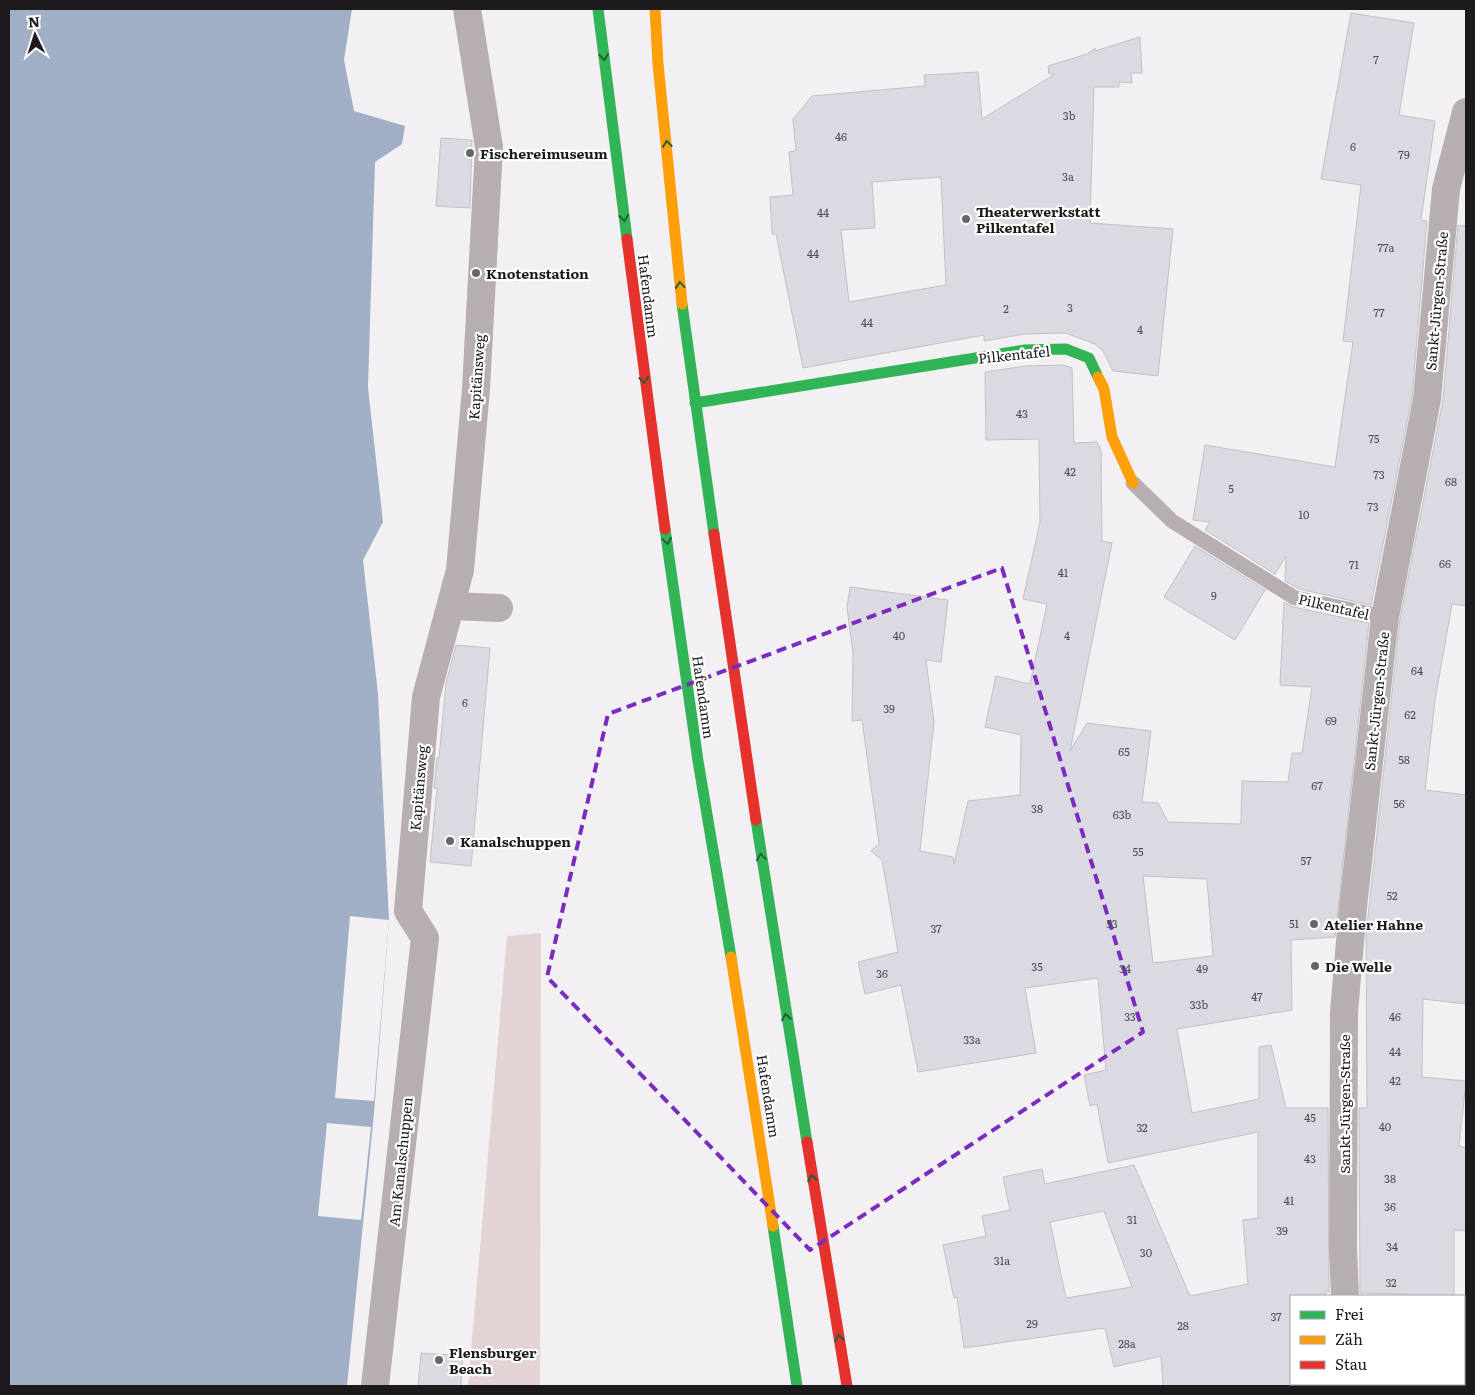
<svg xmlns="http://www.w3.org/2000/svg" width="1475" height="1395" font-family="Literata,serif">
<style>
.green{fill:#e4d3d3}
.water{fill:#a1afc6}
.pier{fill:#f2f0f2}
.building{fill:#dbdae2;stroke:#c2c1c2;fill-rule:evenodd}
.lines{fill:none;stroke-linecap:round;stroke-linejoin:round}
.lane{stroke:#b7aeb1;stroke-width:15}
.street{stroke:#b7aeb1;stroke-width:28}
.fast{stroke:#30b455;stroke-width:11}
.slow{stroke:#ff9f0a;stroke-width:11}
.jam{stroke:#e5322d;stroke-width:11}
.oneway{stroke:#255f36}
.marked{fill:none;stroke:#7b2cbf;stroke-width:4;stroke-dasharray:10 6;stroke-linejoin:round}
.poi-dot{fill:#676567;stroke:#fff;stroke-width:2}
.labels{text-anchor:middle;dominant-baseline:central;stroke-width:4.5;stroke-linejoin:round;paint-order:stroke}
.number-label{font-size:11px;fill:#4e4c50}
.poi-label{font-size:14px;font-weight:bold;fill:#1c1a1c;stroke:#fff;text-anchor:start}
.street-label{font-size:14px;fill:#1c1a1c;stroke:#fff}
</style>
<rect width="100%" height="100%" fill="#f2f0f2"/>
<polygon class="green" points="541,933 540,1386 468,1386 507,936"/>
<polygon class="water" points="9,9 352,9 344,60 354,111 405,126 402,144 375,162 368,388 383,522 363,560 378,694 389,920 374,1113 347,1386 9,1386"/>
<g class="pier">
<polygon points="350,916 389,920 374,1101 335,1098"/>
<polygon points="327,1123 371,1127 361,1220 318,1216"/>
</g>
<g class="building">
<polygon points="1351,13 1414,23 1399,115 1435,121 1421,220 1427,221 1412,397 1371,605 1299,589 1285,581 1286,556 1275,574 1205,530 1210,522 1193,520 1205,445 1335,467 1353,342 1343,341 1361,185 1321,179"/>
<path d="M1140,37l2,36h-11l1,10 -13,-1v5h-25l-4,136 83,6 -15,147 -45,-5 -10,-20 -8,-7 -29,-11 -41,1 -41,7v-6l-181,33 -27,-134h-4l-2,-37 23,-2 -4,-43 7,-1 -3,-32 19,-23 113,-10 -1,-11 54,-3 4,47 73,-45h-6l-1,-8 39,-12 8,-6v3zM941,177l5,108 -97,17 -8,-72 34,-2 -3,-46z"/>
<polygon points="441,138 472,140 470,208 436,206"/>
<polygon points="1458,225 1466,226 1466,606 1452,604 1435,700 1425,790 1466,795 1466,1004 1423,999 1422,1077 1466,1081 1459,1146 1466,1148 1466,1231 1454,1230 1454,1296 1407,1296 1407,1294 1360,1293 1359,1108 1367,1108 1366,935 1400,619 1443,400"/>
<path d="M1063,365l9,3 2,75 23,-1 4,8 1,91 10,2 -42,208 17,-28 64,8 -9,71 16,1 10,19 73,2 1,-43 46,1 4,-29h10l10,-66 -32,-2 4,-83 9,5 76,16 -34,314 -44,3 1,70 -115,19 15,84 67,-14v-52l12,-2 15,63h42l1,184h-4l1,4h-35v90h-128l-2,-30 -47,11 -9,-39 -141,20 -7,-51 -3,1 -11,-53 43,-9 -4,-20 28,-6 -7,-33 39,-8 3,15 89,-19 56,131 58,-12 -5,-64 15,-2v-86l-150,31 -11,-59 -7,2 -6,-31 22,-5 -8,-92 -73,10 11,65 -118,19 -17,-87 -36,9 -7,-32 40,-10 -16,-92 -11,-9 8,-7 -17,-124 -10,1 1,-67 -6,-47 3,-20 98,13 -7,62 -15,-2 8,62 -14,129 33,6 1,7 14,-63 52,-6 1,-60 -36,-8 11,-51 34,8 17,-80 -24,-5 17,-77 -1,-83 -53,1 -1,-68 41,-6zM1143,876l64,3 6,77 -60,7zM1104,1211l28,76 -66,11 -16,-76z"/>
<polygon points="1195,546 1265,590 1235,640 1164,597"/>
<polygon points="456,645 490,648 471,866 430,862 437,789 434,788 437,758 439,758 446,683"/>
<polygon points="421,1353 463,1356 461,1386 418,1386"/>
</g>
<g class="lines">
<polyline class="lane" points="1133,483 1172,521 1295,598 1385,617"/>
<g class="street">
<polyline points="452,606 499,608"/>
<polyline points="1345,1296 1343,1250 1344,1012 1353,907 1385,617 1427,399 1446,189 1466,112"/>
<polyline points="1350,1384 1350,1386"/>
<polyline points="375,1386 425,938 408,911 426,697 460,570 476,389 489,147 467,9"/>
</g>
<g class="fast">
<polyline points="598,9 627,239"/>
<polyline points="682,304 714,534"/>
<polyline points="695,403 1025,350 1066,349 1089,358 1098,377"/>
<polyline points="665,529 698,761 731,957"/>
<polyline points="756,820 807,1142"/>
<polyline points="773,1226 797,1386"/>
</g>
<g class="slow">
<polyline points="655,9 658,64 682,304"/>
<polyline points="1098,377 1104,389 1112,437 1133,483"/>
<polyline points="731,957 773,1226"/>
</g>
<g class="jam">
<polyline points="627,239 665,529"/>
<polyline points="714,534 756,820"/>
<polyline points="807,1142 847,1386"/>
</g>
</g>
<defs><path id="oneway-chevron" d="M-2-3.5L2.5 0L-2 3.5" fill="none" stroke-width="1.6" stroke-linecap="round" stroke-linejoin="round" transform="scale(1.25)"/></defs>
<g class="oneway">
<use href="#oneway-chevron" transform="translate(604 57) rotate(83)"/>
<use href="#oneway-chevron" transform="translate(667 144) rotate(-96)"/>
<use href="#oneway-chevron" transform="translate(624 218) rotate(83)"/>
<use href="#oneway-chevron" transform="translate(680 285) rotate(-95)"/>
<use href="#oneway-chevron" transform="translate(644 380) rotate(83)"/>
<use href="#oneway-chevron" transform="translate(667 541) rotate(82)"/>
<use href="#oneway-chevron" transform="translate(761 857) rotate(-98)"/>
<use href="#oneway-chevron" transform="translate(786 1017) rotate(-99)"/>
<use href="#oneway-chevron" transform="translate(812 1178) rotate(-100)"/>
<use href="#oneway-chevron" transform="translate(839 1338) rotate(-99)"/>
</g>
<path class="marked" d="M1002,568l141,464 -333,218 -263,-273 61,-263z"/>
<g class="poi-dot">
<circle cx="470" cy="153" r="5"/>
<circle cx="966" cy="219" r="5"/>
<circle cx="476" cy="273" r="5"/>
<circle cx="450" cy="841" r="5"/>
<circle cx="1314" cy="924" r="5"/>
<circle cx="1315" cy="966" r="5"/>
<circle cx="439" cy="1360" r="5"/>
</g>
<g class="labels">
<g class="number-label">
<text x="1376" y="59">7</text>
<text x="1069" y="115">3b</text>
<text x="841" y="136">46</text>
<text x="1353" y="146">6</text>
<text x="1404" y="154">79</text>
<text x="1068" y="176">3a</text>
<text x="823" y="212">44</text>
<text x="1386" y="247">77a</text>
<text x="813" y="253">44</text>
<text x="1070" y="307">3</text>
<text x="1006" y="308">2</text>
<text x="1379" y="312">77</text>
<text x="867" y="322">44</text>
<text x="1140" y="329">4</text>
<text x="1022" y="413">43</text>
<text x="1374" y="438">75</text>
<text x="1070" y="471">42</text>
<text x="1379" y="474">73</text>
<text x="1451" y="481">68</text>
<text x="1231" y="488">5</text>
<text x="1373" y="506">73</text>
<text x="1304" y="514">10</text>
<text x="1445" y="563">66</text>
<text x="1354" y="564">71</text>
<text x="1063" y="572">41</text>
<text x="1214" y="595">9</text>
<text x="899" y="635">40</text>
<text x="1067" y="635">4</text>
<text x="1417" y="670">64</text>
<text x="465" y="702">6</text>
<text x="889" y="708">39</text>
<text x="1410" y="714">62</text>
<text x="1331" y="720">69</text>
<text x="1124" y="751">65</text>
<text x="1404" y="759">58</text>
<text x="1317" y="785">67</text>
<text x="1399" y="803">56</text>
<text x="1037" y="808">38</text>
<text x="1122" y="814">63b</text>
<text x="1138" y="851">55</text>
<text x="1306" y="860">57</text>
<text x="1392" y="895">52</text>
<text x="1112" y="923">53</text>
<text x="1294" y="923">51</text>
<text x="936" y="928">37</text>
<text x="1037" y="966">35</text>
<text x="1125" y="968">34</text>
<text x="1202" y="968">49</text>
<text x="882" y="973">36</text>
<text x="1257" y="996">47</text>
<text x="1199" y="1004">33b</text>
<text x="1130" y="1016">33</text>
<text x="1395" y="1016">46</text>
<text x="972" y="1039">33a</text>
<text x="1395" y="1051">44</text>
<text x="1395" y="1080">42</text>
<text x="1310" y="1117">45</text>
<text x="1385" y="1126">40</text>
<text x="1142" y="1127">32</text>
<text x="1310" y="1158">43</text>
<text x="1390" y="1178">38</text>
<text x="1289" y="1200">41</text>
<text x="1390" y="1206">36</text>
<text x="1132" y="1219">31</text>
<text x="1282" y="1230">39</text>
<text x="1392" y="1246">34</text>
<text x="1146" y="1252">30</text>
<text x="1002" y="1260">31a</text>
<text x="1391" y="1282">32</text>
<text x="1276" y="1316">37</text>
<text x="1032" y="1323">29</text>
<text x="1183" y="1325">28</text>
<text x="1127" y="1343">28a</text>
</g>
<g class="poi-label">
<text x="480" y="153">Fischereimuseum</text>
<text x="976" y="211">Theaterwerkstatt<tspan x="976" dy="16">Pilkentafel</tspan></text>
<text x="486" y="273">Knotenstation</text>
<text x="460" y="841">Kanalschuppen</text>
<text x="1324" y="924">Atelier Hahne</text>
<text x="1325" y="966">Die Welle</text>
<text x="449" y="1352">Flensburger<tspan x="449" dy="16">Beach</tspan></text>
</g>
<g class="street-label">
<text transform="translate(649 296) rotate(83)">Hafendamm</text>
<text transform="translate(1436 301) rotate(-85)">Sankt-Jürgen-Straße</text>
<text transform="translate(1014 354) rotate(-6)">Pilkentafel</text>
<text transform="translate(476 377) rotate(-86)">Kapitänsweg</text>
<text transform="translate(1334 606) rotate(13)">Pilkentafel</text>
<text transform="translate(704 697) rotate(82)">Hafendamm</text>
<text transform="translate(1376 701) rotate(-84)">Sankt-Jürgen-Straße</text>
<text transform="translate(418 788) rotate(-85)">Kapitänsweg</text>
<text transform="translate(769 1096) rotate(81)">Hafendamm</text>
<text transform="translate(1344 1104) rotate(-90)">Sankt-Jürgen-Straße</text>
<text transform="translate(400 1162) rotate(-84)">Am Kanalschuppen</text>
</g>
</g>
<rect width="1475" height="1395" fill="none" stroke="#1c1a1c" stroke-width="20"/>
<rect x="1290" y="1295" width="175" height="90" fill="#ffffff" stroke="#a4a3a4"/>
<rect x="1300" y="1311" width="25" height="8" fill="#30b455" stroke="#a4a3a4"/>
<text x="1335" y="1320" font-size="15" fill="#1c1a1c">Frei</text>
<rect x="1300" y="1336" width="25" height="8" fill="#ff9f0a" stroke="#a4a3a4"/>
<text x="1335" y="1345" font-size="15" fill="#1c1a1c">Zäh</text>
<rect x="1300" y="1361" width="25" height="8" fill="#e5322d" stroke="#a4a3a4"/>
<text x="1335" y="1370" font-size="15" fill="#1c1a1c">Stau</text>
<g transform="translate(35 35) rotate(356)" stroke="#ffffff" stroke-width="4" paint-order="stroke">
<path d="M0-4L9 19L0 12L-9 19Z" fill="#1c1a1c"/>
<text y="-8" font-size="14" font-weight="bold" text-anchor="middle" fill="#1c1a1c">N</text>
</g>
</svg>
